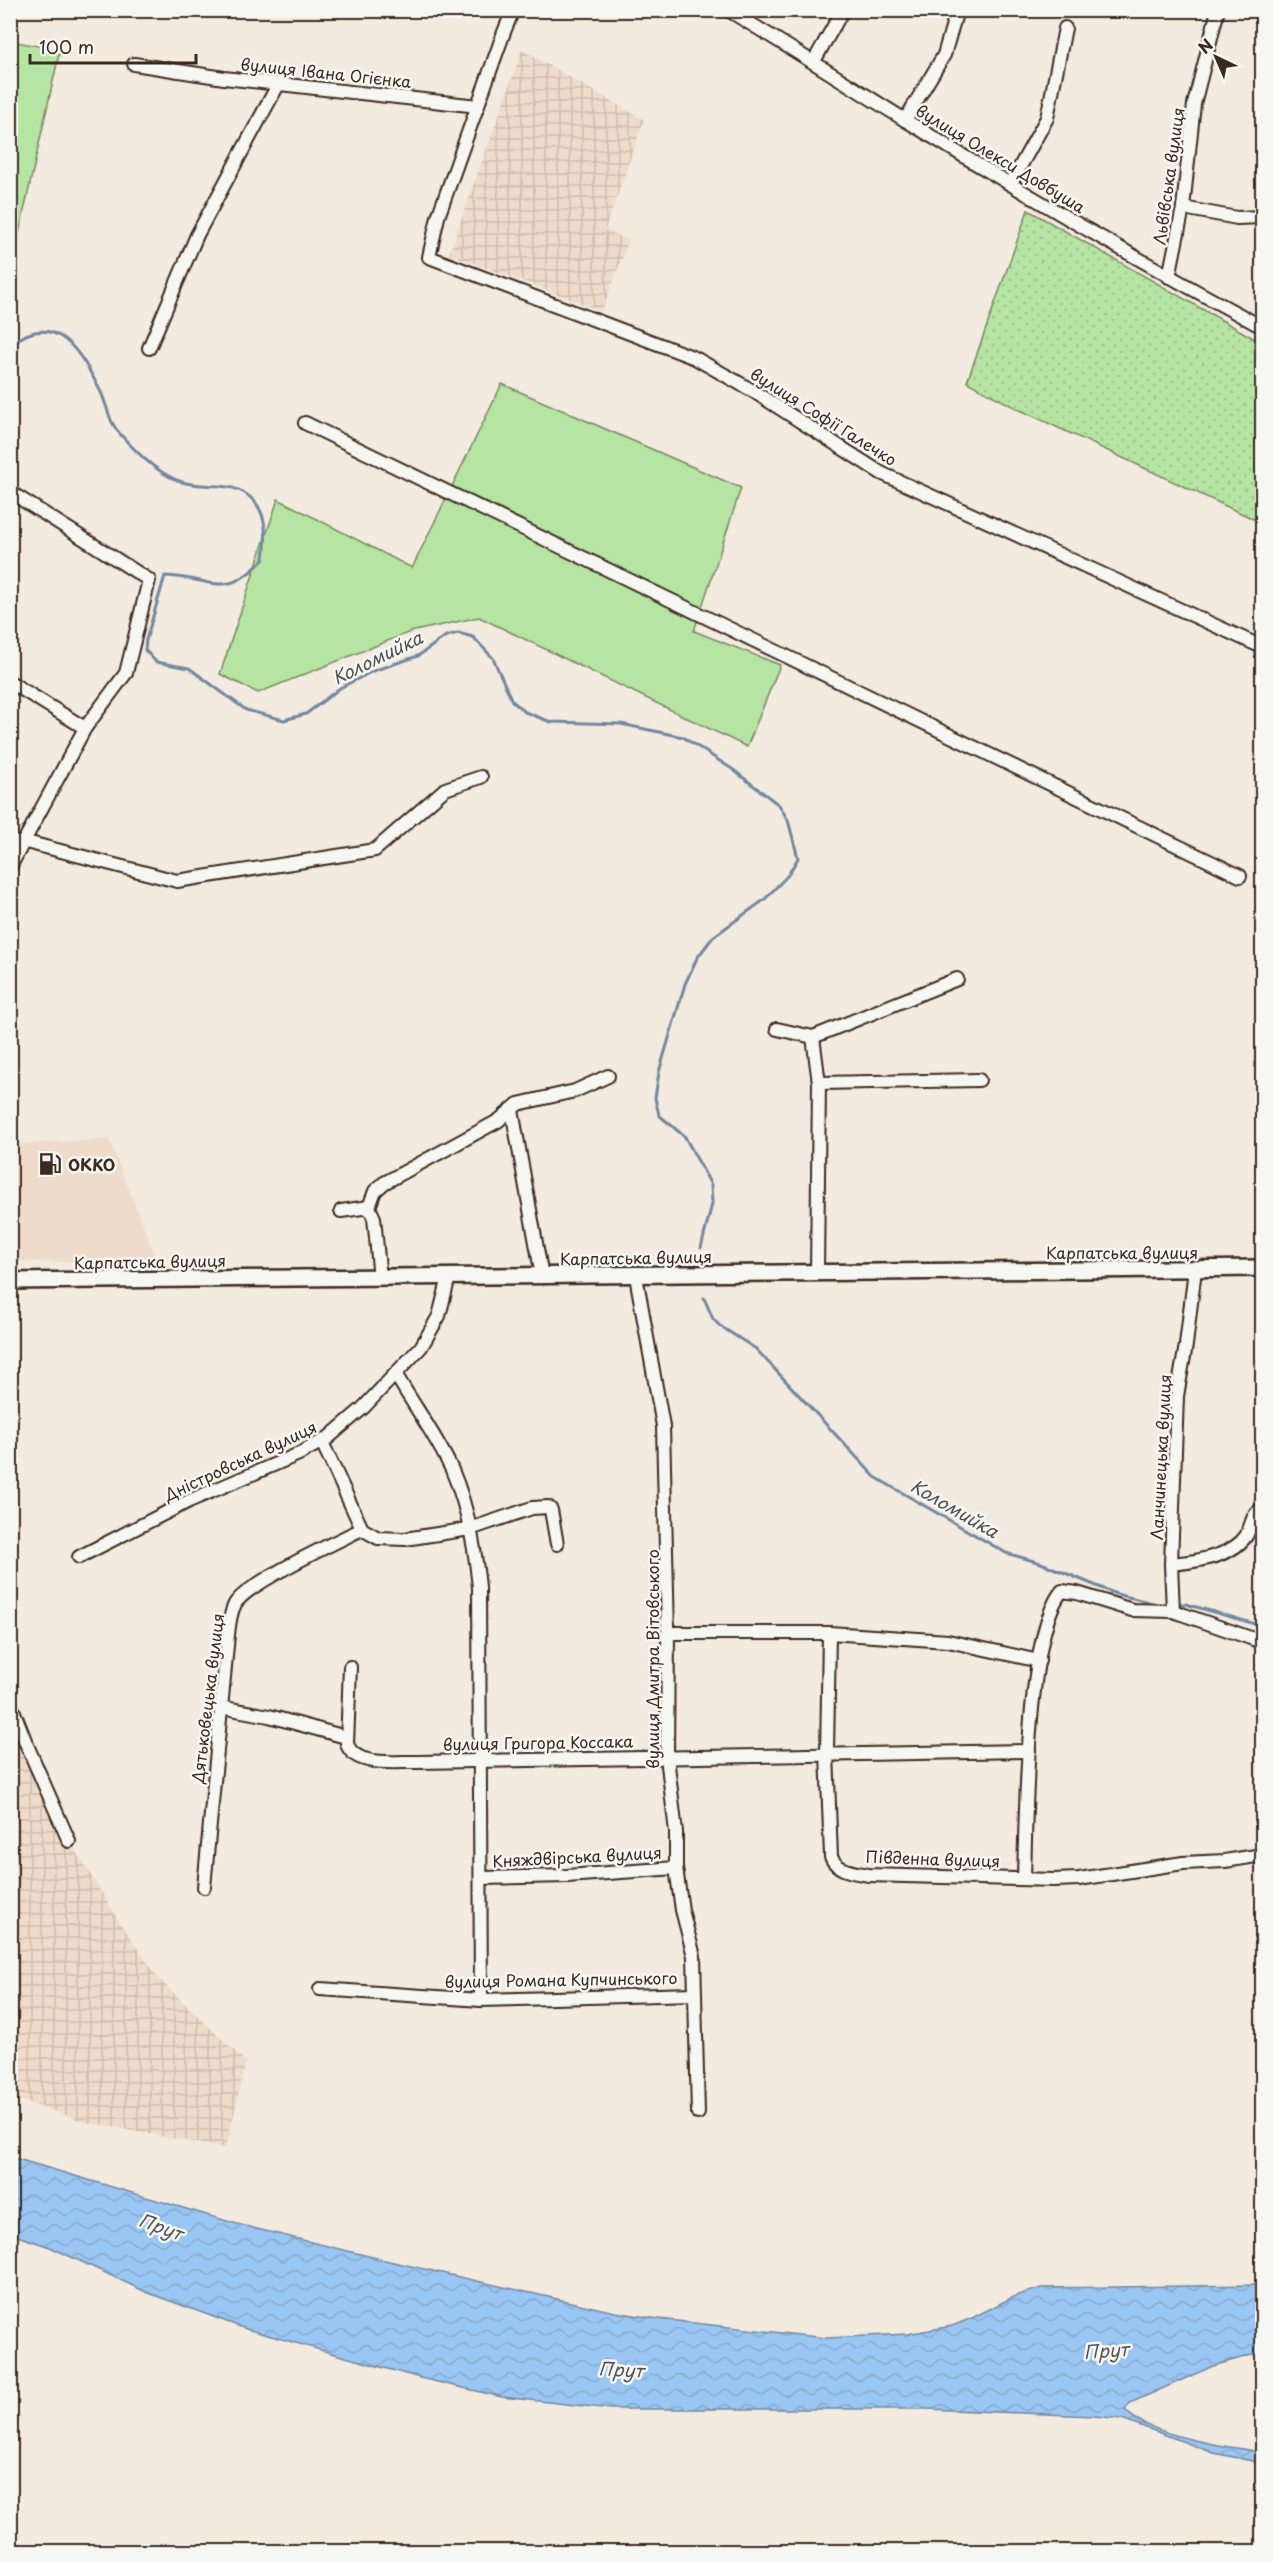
<svg xmlns="http://www.w3.org/2000/svg" width="1273" height="2562" font-family="'Playpen Sans',sans-serif">
<style>
.built{fill:#efdbca}
.industrial{fill:url(#industrial-grid)}
.grass{fill:url(#grass-dots);stroke:#788760;stroke-width:1.5}
.garden{fill:#b5e4a3;stroke:#788760;stroke-width:1.5}
.water{fill:url(#water-waves);stroke:#73889e;stroke-width:1.5}
.lines{fill:none;stroke-linecap:round;stroke-linejoin:round}
.stream{stroke:#73889e;stroke-width:3}
.minor-casing{stroke:#3b2a1e;stroke-width:16}
.major-casing{stroke:#3b2a1e;stroke-width:20}
.minor{stroke:#f6f6f2;stroke-width:12}
.major{stroke:#f6f6f2;stroke-width:15}
.labels{text-anchor:middle;dominant-baseline:central;stroke-width:5;stroke-linejoin:round;paint-order:stroke}
.street-label{font-size:16px;fill:#3b2a1e;stroke:#f6f6f2}
.poi-label{font-size:16px;font-weight:bold;fill:#3b2a1e;stroke:#f6f6f2;text-anchor:start}
.water-label{font-size:18px;font-style:italic;fill:#525153;stroke:#f6f6f2}
</style>
<defs>
<pattern id="industrial-grid" width="8" height="8" patternUnits="userSpaceOnUse" patternTransform="scale(1.5)"><rect width="8" height="8" fill="#efdbca"/><path d="M0 4h8M4 0v8" fill="none" stroke="#cebcad"/></pattern>
<pattern id="grass-dots" width="8" height="8" patternUnits="userSpaceOnUse" patternTransform="scale(1.5)"><rect width="8" height="8" fill="#b5e4a3"/><path d="M2 2h.1M6 6h.1" fill="none" stroke="#9dc48c" stroke-width="1.8" stroke-linecap="round"/></pattern>
<pattern id="water-waves" width="16" height="10" patternUnits="userSpaceOnUse" patternTransform="scale(1.5)"><rect width="16" height="10" fill="#99c6f3"/><path d="M0 5q4-4 8 0t8 0" fill="none" stroke="#85aad0"/></pattern>
</defs>
<rect width="100%" height="100%" fill="#f3eae0"/>
<filter id="ink" filterUnits="userSpaceOnUse"><feTurbulence type="fractalNoise" baseFrequency=".0167" numOctaves="2"/><feDisplacementMap in="SourceGraphic" scale="12" xChannelSelector="R" yChannelSelector="G"/><feConvolveMatrix kernelMatrix="1 2 1 2 8 2 1 2 1" color-interpolation-filters="sRGB"/></filter>
<g filter="url(#ink)">
<polygon class="built" points="109,1139 158,1263 11,1261 11,1145"/>
<g class="industrial">
<polygon points="522,50 644,120 605,230 629,240 602,311 449,254"/>
<polygon points="10,1720 45,1800 119,1921 158,1978 246,2062 226,2148 89,2123 11,2097"/>
</g>
<polygon class="grass" points="1028,210 1262,343 1262,523 1016,408 967,382"/>
<g class="garden">
<polygon points="11,41 60,50 11,269 10,41"/>
<polygon points="502,384 741,488 694,631 780,665 747,747 479,617 410,632 258,693 220,674 278,499 412,568"/>
</g>
<path class="water" d="M11,2157l226,67 156,38 222,50 44,7 167,19 81,-4 45,-8 20,-8 43,-22 27,-8 220,-3v67l-49,14 -83,37 -5,7c24,26 102,37 137,42v11l-48,-10 -92,-34 -28,-3 -168,-7h-314l-110,-12 -82,-19 -174,-49 -100,-37 -96,-45 -39,-13z"/>
<g class="lines">
<g class="stream">
<path d="M10,345c46,-37 70,7 90,45 8,16 8,32 21,45 15,17 39,40 61,47 26,8 52,-4 73,20 13,16 11,38 9,57 -41,43 -51,18 -99,17l-19,64 -1,10 11,12 33,6 57,42 38,10 22,-6 34,-26 33,-17 45,-15 28,-20 12,-3 15,4 20,21 19,43 13,11 26,10 70,2 62,13 49,32 47,36 9,15 10,38 -10,17 -24,25 -51,37 -16,21 -12,26 -26,88 -4,26 4,17 26,22 26,48 1,19 -11,44"/>
<polyline points="704,1298 713,1319 720,1326 756,1349 875,1477 1006,1553 1041,1563 1116,1594 1157,1604 1169,1604"/>
<polyline points="1176,1604 1186,1604 1262,1626"/>
</g>
<g class="minor-casing">
<g id="minor">
<polyline points="513,10 504,32 438,217 429,257 695,358 753,391 881,473 1262,647"/>
<path d="M728,10c60,36 118,73 177,110 117,73 236,142 357,207"/>
<polyline points="814,61 843,10"/>
<polyline points="134,64 224,78 478,106"/>
<polyline points="905,120 944,55 957,10"/>
<polyline points="1011,183 1047,118 1065,28"/>
<polyline points="1183,208 1237,218 1262,217"/>
<polyline points="1169,277 1183,208 1194,104 1218,10"/>
<polyline points="149,348 197,235 279,83"/>
<polyline points="305,423 1240,876"/>
<polyline points="10,492 149,580 126,673 85,728 10,867"/>
<polyline points="10,682 85,728"/>
<polyline points="10,843 26,842 177,881 375,850 445,789 481,777"/>
<polyline points="777,1029 813,1037 957,979"/>
<polyline points="813,1037 819,1083 817,1272"/>
<polyline points="819,1083 979,1080"/>
<polyline points="512,1110 542,1276"/>
<polyline points="369,1207 374,1218 380,1278"/>
<polyline points="341,1211 369,1207 375,1191 384,1183 498,1121 518,1104 575,1091 608,1076"/>
<polyline points="636,1276 663,1426 668,1633 667,1757 676,1832 676,1868 682,1910 694,1956 698,2113"/>
<path d="M396,1375c18,31 41,62 56,95 16,37 23,77 27,117l2,413"/>
<polyline points="322,1442 362,1529"/>
<polyline points="79,1557 189,1501 299,1454 328,1438 363,1408 421,1347 439,1316 449,1277"/>
<path d="M1171,1564c23,-2 61,-7 75,-28 6,-9 5,-22 16,-27"/>
<polyline points="1173,1611 1171,1564 1177,1396 1186,1345 1195,1269"/>
<polyline points="668,1633 829,1633 948,1641 1039,1661"/>
<path d="M829,1633l-2,120 4,104c6,14 22,15 37,18l186,5 25,-1 104,-16 42,-2 37,-6"/>
<path d="M350,1667l-3,77c8,24 50,17 71,18l611,-11"/>
<polyline points="10,1702 26,1743 69,1841"/>
<polyline points="220,1707 269,1716 346,1737"/>
<polyline points="481,1878 567,1876 676,1868"/>
<path d="M1024,1878c2,-61 2,-244 38,-287l15,2 55,17 41,1 89,31"/>
<path d="M204,1887l24,-252c1,-10 2,-22 7,-31 12,-21 101,-62 127,-75l16,9 27,1 65,-10 62,-21 16,-1 3,3 6,34"/>
<polyline points="320,1989 481,2000 695,1994"/>
</g>
</g>
<g class="major-casing">
<polyline id="major" points="10,1281 1262,1268"/>
</g>
<use href="#minor" class="minor"/>
<use href="#major" class="major"/>
</g>
</g>
<defs>
<g id="fuel-bare" transform="scale(1.8)"><path d="M-5.5-6h7V0h2V4h1.3V-2.5L3-4.5l.8-.8L6-3V5H2.5V1h-1V6h-7ZM-4.2-4.7v3.2H.2V-4.7Z" fill="#3b2a1e" stroke="#f6f6f2" stroke-width="2.5" paint-order="stroke"/></g>
</defs>
<g fill-rule="evenodd">
<use href="#fuel-bare" x="50" y="1164"/>
</g>
<g class="labels">
<g class="street-label">
<text transform="translate(326 72) rotate(6)">вулиця Івана Огієнка</text>
<text transform="translate(1001 158) rotate(31)">вулиця Олекси Довбуша</text>
<text transform="translate(1168 176) rotate(-82)">Львівська вулиця</text>
<text transform="translate(824 416) rotate(32)">вулиця Софії Галечко</text>
<text x="1122" y="1252">Карпатська вулиця</text>
<text transform="translate(636 1257) rotate(-1)">Карпатська вулиця</text>
<text transform="translate(150 1261) rotate(-1)">Карпатська вулиця</text>
<text transform="translate(1160 1457) rotate(-87)">Ланчинецька вулиця</text>
<text transform="translate(240 1460) rotate(-25)">Дністровська вулиця</text>
<text transform="translate(652 1659) rotate(-90)">вулиця Дмитра Вітовського</text>
<text transform="translate(207 1698) rotate(-83)">Дятьковецька вулиця</text>
<text transform="translate(538 1742) rotate(-1)">вулиця Григора Коссака</text>
<text transform="translate(577 1856) rotate(-3)">Княждвірська вулиця</text>
<text transform="translate(933 1858) rotate(2)">Південна вулиця</text>
<text transform="translate(561 1979) rotate(-1)">вулиця Романа Купчинського</text>
</g>
<g class="poi-label">
<text x="68" y="1164">ОККО</text>
</g>
<g class="water-label">
<text transform="translate(377 657) rotate(-26)">Коломийка</text>
<text transform="translate(955 1508) rotate(30)">Коломийка</text>
<text transform="translate(161 2226) rotate(20)">Прут</text>
<text transform="translate(1106 2350) rotate(-4)">Прут</text>
<text transform="translate(621 2369) rotate(3)">Прут</text>
</g>
</g>
<rect width="1273" height="2562" fill="none" stroke="#f6f6f2" stroke-width="36"/>
<rect x="18" y="18" width="1237" height="2526" fill="none" stroke="#3b2a1e" stroke-width="2" filter="url(#ink)"/>
<g transform="translate(1216 57) rotate(316)" stroke="#f6f6f2" stroke-width="4.5" paint-order="stroke">
<path d="M0-4.5L10 22L0 15L-10 22Z" fill="#3b2a1e"/>
<text y="-9" font-size="16" font-weight="bold" text-anchor="middle" fill="#3b2a1e">N</text>
</g>
<path d="M30 54v9h166v-9" fill="none" stroke="#3b2a1e" stroke-width="3"/>
<text x="39" y="54" font-size="18" fill="#3b2a1e" stroke="#f6f6f2" stroke-width="4.5" paint-order="stroke">100 m</text>
</svg>
